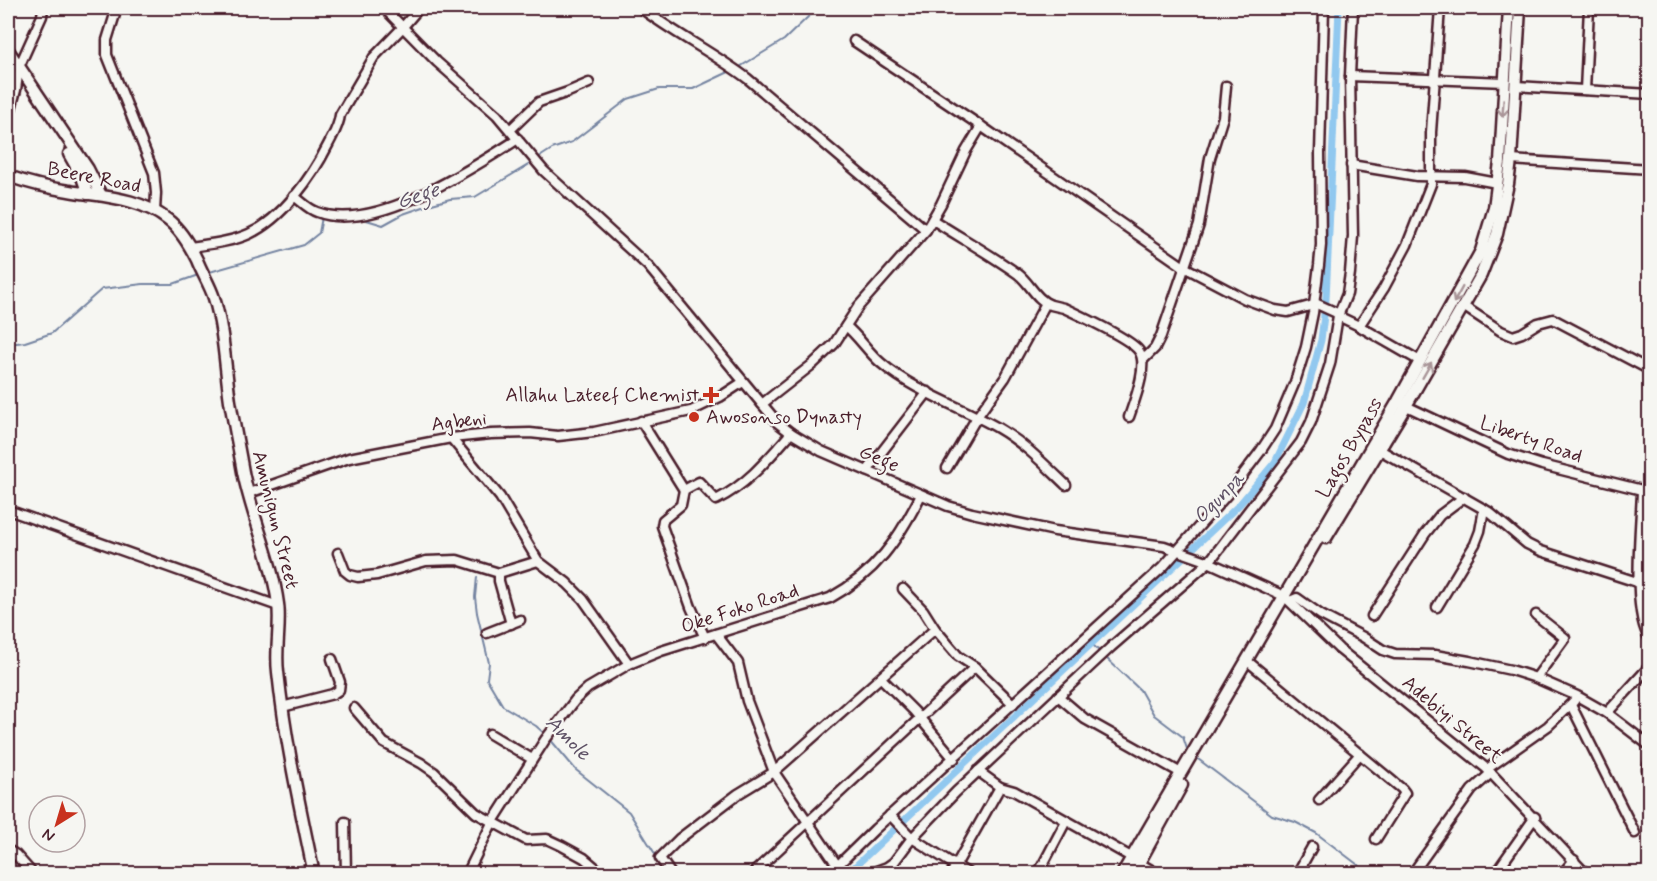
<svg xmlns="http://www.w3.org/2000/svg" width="1657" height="881" font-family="Mynerve,sans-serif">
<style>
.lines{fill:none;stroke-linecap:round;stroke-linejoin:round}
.stream{stroke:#7584a1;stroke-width:2}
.canal{stroke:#91c8ef;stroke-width:7}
.minor-casing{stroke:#4a1f2b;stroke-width:13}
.major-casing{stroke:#4a1f2b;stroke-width:15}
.minor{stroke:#f6f6f2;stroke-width:8}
.major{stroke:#f6f6f2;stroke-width:10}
.oneway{stroke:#a99598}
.poi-dot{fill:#c8321e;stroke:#f6f6f2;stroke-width:2}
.labels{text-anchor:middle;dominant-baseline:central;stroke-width:4.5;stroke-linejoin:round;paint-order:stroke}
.street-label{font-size:20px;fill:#4a1f2b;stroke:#f6f6f2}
.poi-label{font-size:20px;fill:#4a1f2b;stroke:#f6f6f2;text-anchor:end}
.water-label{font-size:21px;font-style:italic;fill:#5f5266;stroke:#f6f6f2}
</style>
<rect width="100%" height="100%" fill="#f6f6f2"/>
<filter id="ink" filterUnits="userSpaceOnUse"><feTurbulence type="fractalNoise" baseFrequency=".0167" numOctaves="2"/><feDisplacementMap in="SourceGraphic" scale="12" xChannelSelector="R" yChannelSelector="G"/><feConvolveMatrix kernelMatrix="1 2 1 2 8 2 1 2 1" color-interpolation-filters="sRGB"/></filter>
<g filter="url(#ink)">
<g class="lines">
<g class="stream">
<polyline points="738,68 784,40 810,15 824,8"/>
<polyline points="538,158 552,149 572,142 628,99 659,89 693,89 733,70"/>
<polyline points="360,218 383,225 403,214 432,204 450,199 475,197 533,162"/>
<polyline points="206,273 304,245 319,233 322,217 324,217"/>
<polyline points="8,344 25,342 52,333 102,289 143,284 173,284 201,274"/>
<polyline points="477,577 475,597 477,613 489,663 487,679 503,706 536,726 545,734"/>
<polyline points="1092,644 1100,652"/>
<polyline points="1104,656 1140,690 1154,715 1183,737 1187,749 1190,752"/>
<polyline points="549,738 576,770 629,812 657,857"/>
<polyline points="1194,756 1272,815 1295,822 1316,833 1370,874"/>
</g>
<polyline class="canal" points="847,874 1239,505 1275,462 1304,403 1321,340 1326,299 1339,8"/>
<g class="minor-casing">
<g id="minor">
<polyline points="117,8 107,40 107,55 154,173 156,193 155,211"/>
<polyline points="384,8 437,62 497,115 544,171 648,266 762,404 778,423 791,433 821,451 948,506 972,513 1055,531 1164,546 1204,560 1284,596 1339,649 1487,769 1586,874"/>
<path d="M641,8c34,26 73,45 107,71l178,151"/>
<polyline points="854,41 981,126 1184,267 1245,299 1275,310 1288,312 1317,304 1339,314 1338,316 1359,326 1420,361"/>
<polyline points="1350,76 1505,82"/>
<polyline points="1515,86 1650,94"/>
<polyline points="1585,90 1589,8"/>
<polyline points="8,120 16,90 19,67 42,16 43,8"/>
<polyline points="510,130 539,102 568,92 589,83"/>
<polyline points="1511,160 1650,169"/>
<polyline points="1351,165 1417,176 1465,177 1497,183"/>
<path d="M294,196c7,5 14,13 23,16 57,22 154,-43 201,-73"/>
<path d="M933,220c28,18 57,34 85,54 12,9 18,26 33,31 4,1 8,2 13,3 15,7 67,31 75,43 10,14 -5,51 -10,66"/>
<path d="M190,247c20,-3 41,-5 59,-13 34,-16 63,-57 79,-89 5,-10 11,-19 12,-30l34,-58 28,-29 17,-20"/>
<polyline points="1463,306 1501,331 1513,336 1522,333 1538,323 1553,319 1650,370"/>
<path d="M846,326c13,11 22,26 35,37 34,29 79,43 117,65 26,15 47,37 68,57"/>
<polyline points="1359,326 1384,288 1407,245 1431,184 1431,132 1440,8"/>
<polyline points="1143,360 1155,348 1161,336 1199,225 1210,158 1223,117 1226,86"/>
<polyline points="762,404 813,364 834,344 858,307 926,230 941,204 966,151 981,126"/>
<polyline points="1402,404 1508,454 1542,465 1650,492"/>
<polyline points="641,421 684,490"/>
<polyline points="451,438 500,497 538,561 567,583 583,599 629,664"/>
<polyline points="1380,450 1489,512 1527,544 1541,551 1640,583"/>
<polyline points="947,468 977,417 1005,378 1046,303"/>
<polyline points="867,471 928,392"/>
<path d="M1642,491c-1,34 -11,122 8,148"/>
<polyline points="249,493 349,458 451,438 491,434 530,433 558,436 594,432 691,411 720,397 743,382"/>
<polyline points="8,510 278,606"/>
<polyline points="338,553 345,571 350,575 358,577 377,575 426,561 457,560 499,573 538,561"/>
<polyline points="499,573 499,581 511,624"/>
<polyline points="903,589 923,610 935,629 958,656 975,667 1013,704"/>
<polyline points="1290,601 1297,598 1321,615 1363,637 1383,650 1395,654 1435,655 1469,661 1511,670 1536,678 1577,696 1607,713 1650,746"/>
<polyline points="1437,607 1475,544 1480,531 1484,509"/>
<polyline points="1536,615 1565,638 1536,678"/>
<polyline points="1372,616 1425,534 1440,515 1464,497"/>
<polyline points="487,633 520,620"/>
<polyline points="716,634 738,663 747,701 774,772 837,865"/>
<path d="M705,638l-14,-31 -29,-81 1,-6 18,-15 3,-15 15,-8 17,18c31,-15 53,-42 75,-67"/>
<polyline points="1251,664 1402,789 1405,793 1376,839"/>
<polyline points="881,678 914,711 954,759"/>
<polyline points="1058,696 1085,719 1181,773"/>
<polyline points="1571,705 1635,833"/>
<polyline points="282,707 333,694 339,690 340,682 332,659"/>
<polyline points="354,708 384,743 421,763 434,772 476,813 526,840 547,839 562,846 584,858 603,874"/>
<polyline points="1607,713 1650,666"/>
<polyline points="490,734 532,759"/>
<polyline points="1650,760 1647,769 1650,775"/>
<polyline points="1487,769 1548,726 1574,701"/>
<polyline points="978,771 1000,787"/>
<polyline points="1319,800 1360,754"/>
<polyline points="890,815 912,838 969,874"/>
<polyline points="345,822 346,874"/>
<polyline points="8,850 16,855 33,874"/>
<polyline points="1139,863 1158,874"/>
<polyline points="295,874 313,868"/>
<path d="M467,874l25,-51 53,-83 31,-41 12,-11 41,-24 32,-13 169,-53c46,-25 68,-58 91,-103"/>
<polyline points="671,874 660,858 679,839 738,794 774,772 935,629"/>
<polyline points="752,874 975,667"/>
<polyline points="829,874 875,829 1163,567 1232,489 1260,452 1275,429 1295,382 1306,347 1313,313 1319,265 1321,245 1320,153 1324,8"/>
<polyline points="868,874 887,867 894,862 912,838 956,792 1111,647 1209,562 1301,442 1311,422 1330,364 1338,316 1347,294 1350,273 1353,236 1350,76 1353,8"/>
<polyline points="951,874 1000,787 1014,791 1131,857"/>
<polyline points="1038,874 1066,821"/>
<polyline points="1297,874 1312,847"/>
<polyline points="1412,874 1472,790 1491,773"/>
<polyline points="1495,874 1535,817"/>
<polyline points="1562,874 1574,860"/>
</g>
</g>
<g class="major-casing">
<g id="major">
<polyline points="8,50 88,169 101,195"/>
<polyline points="69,154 82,177 88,194"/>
<path d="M8,176c20,7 40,12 61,15 35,6 70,6 99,29 13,10 22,26 29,40 5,13 13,25 17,38 10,32 11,69 16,103 4,24 9,48 13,71 9,45 29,87 35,132 3,20 -3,46 0,68 7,68 22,135 36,202"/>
<polyline points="1326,538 1406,406 1481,275 1497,234 1508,184 1511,160 1520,8"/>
<polyline points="1122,874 1398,401 1481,251 1494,208 1500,162 1509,8"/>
<polyline points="1133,874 1182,785"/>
</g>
</g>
<use href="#minor" class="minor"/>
<use href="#major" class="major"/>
</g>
<defs><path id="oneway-shaft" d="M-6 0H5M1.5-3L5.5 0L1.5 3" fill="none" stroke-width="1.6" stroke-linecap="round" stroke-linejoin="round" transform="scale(1.5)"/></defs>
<g class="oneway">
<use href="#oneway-shaft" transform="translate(1503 108) rotate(94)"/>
<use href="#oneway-shaft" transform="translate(1458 295) rotate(119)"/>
<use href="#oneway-shaft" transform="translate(1427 370) rotate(-60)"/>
</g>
</g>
<g class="poi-dot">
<path d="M708 386h6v6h6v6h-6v6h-6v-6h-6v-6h6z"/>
<circle cx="694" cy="417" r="6"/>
</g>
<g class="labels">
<g class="street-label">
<text transform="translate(94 178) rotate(11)">Beere Road</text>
<text transform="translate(459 422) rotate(-7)">Agbeni</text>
<text transform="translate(1531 440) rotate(19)">Liberty Road</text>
<text transform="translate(1350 448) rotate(-60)">Lagos Bypass</text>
<text transform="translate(879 459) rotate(23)">Gege</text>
<text transform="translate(275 520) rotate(76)">Amunigun Street</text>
<text transform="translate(740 609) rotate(-18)">Oke Foko Road</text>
<text transform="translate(1452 720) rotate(40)">Adebiyi Street</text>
</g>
<g class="poi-label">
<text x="699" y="395">Allahu Lateef Chemist</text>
<text x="706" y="417" text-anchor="start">Awosonso Dynasty</text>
</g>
<g class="water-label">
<text transform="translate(418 196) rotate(-18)">Gege</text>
<text transform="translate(1219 498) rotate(-46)">Ogunpa</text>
<text transform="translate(568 738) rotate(45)">Amole</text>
</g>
</g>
<rect width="1657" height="881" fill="none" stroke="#f6f6f2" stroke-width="30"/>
<rect x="15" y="15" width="1627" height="851" fill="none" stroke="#4a1f2b" stroke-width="2" filter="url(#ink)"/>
<g transform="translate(57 824) rotate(217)"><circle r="28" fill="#f6f6f2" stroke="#b1a0a2" stroke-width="1.5"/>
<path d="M0-4.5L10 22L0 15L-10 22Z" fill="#c8321e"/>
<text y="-9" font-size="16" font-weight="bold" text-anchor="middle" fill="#4a1f2b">N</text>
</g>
</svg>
